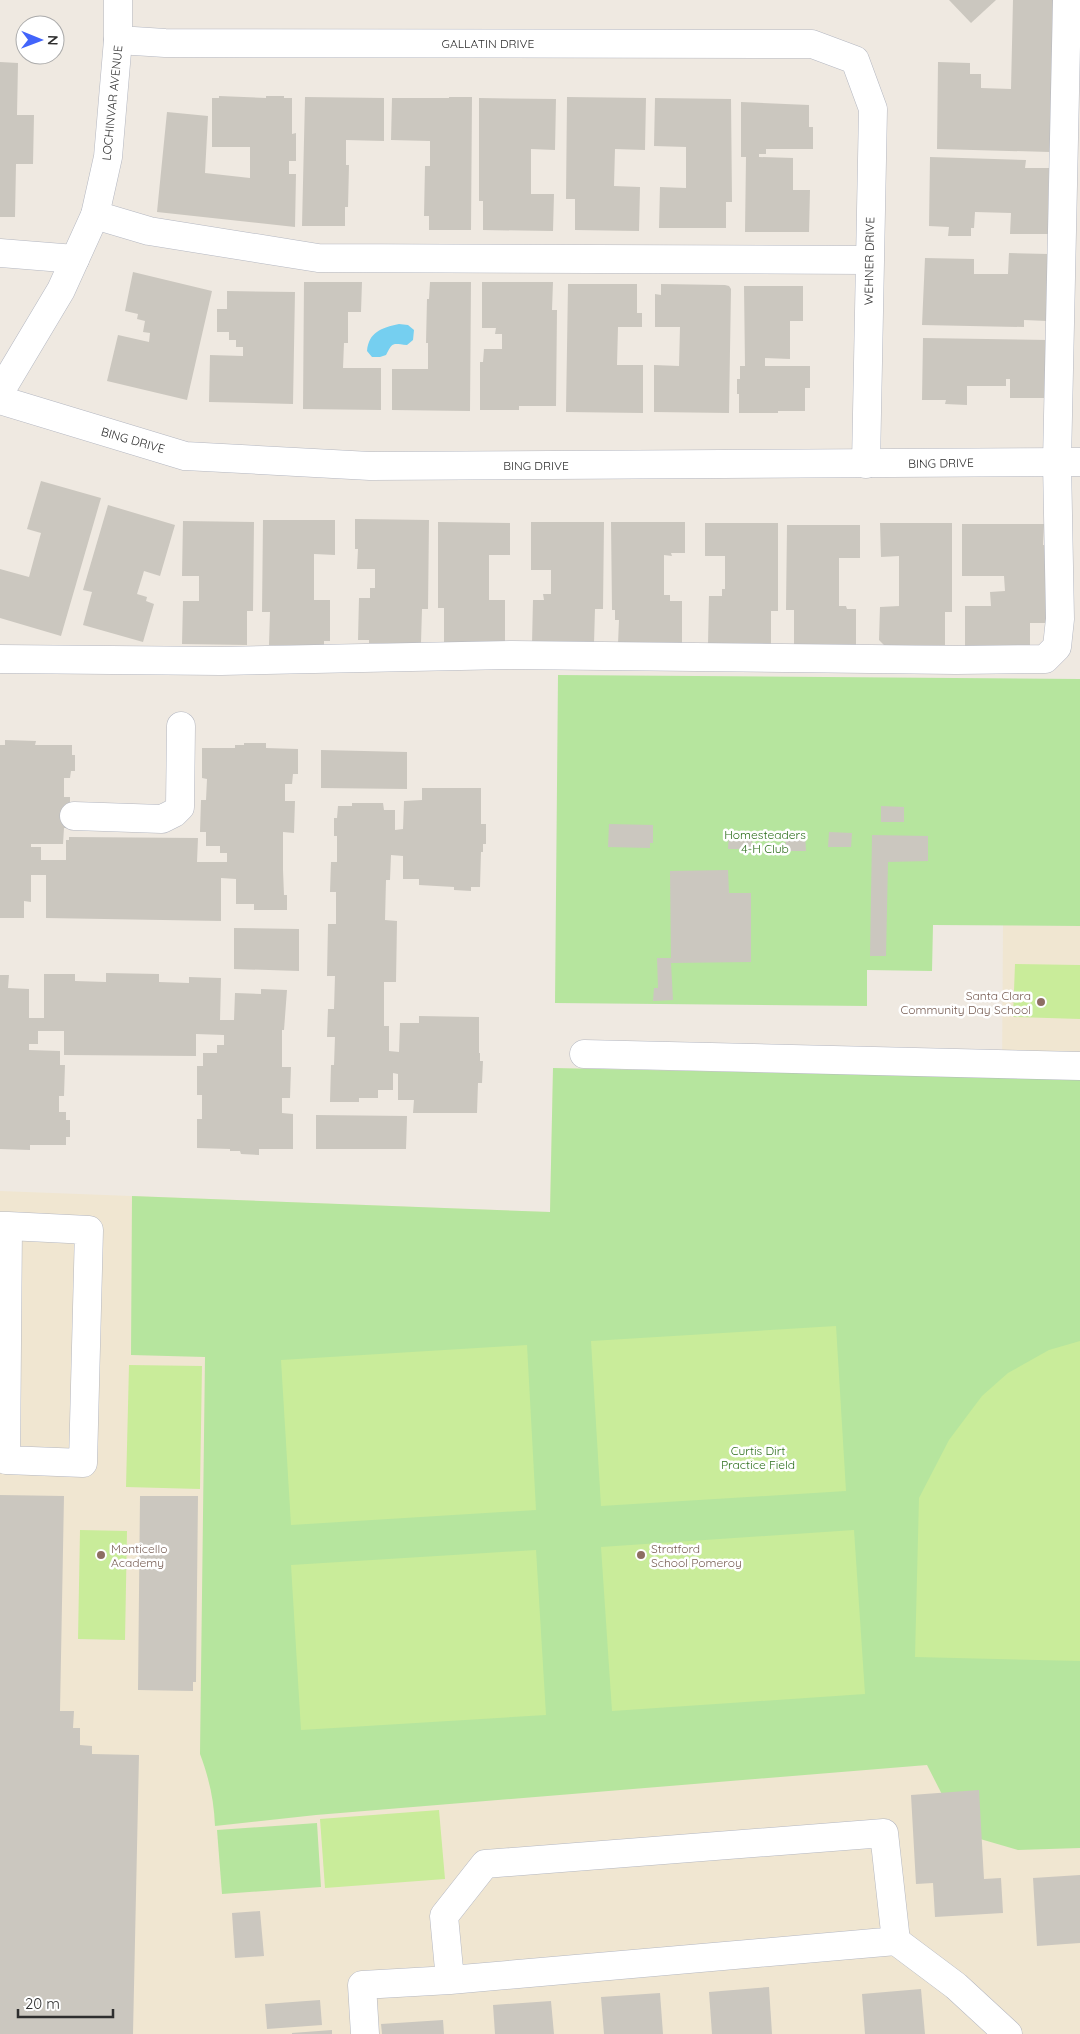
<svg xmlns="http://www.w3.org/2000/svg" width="1080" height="2034" font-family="Quicksand,sans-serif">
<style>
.education{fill:#f0e6d1}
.green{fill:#b6e59e}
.pitch{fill:#c9ec9a}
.water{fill:#75cff0}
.building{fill:#cbc7bf}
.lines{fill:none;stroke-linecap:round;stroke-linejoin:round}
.minor-casing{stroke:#b4b7c1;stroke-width:29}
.minor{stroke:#fff;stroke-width:28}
.education-dot{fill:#8d6e63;stroke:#fff;stroke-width:2}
.labels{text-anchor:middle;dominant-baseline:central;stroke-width:5;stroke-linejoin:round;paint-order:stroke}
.street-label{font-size:12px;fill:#2e2e2e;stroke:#fff}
.park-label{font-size:12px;fill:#2c6e1b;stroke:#fff}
.education-label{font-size:12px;fill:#785e54;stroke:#fff;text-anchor:start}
</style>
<rect width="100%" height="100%" fill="#efe9e1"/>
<polygon class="education" points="1003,925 1080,926 1080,2034 0,2034 0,1191 550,1212 553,1068 1002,1077"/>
<g class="green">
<polygon points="558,675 1080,679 1080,926 933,925 932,971 867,970 867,1006 555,1003"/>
<path d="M553,1068l527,11v769l-62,2 -48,-14 -18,-22 -25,-49 -611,50 -101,11c-1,-26 -6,-48 -15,-72l5,-397 -74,-2 1,-159 418,16z"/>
<polygon points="317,1823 321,1887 222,1894 217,1830"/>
</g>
<g class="pitch">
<polygon points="1015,964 1080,965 1080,1019 1013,1017"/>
<polygon points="836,1326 846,1491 601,1506 591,1341"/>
<polygon points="1080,1341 1080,1661 915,1657 919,1498 949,1440 982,1396 1008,1373 1049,1350"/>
<polygon points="527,1345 536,1510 291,1525 281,1360"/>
<polygon points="129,1365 202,1366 200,1489 126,1487"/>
<polygon points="80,1530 127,1531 125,1640 78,1639"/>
<polygon points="854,1530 865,1694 612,1711 601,1547"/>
<polygon points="536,1550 546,1715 301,1730 291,1565"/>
<polygon points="439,1810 445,1879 325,1888 320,1819"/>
</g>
<path class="water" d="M399,324l9,1 6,5 -1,10 -6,5c-14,-1 -14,-4 -21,10l-6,2h-8l-5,-6c2,-19 14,-23 32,-27z"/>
<g class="building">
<polygon points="949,0 996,0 971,23"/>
<polygon points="1013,0 1053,0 1050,152 937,149 938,62 970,63 970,74 981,74 981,88 1011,89"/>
<polygon points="0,62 18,63 17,115 34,115 33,164 16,164 15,217 0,217"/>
<polygon points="219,96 266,98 266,96 284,96 284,98 292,98 292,134 296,133 296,161 289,161 289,174 296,174 295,227 157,212 167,112 208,116 205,173 250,178 250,147 212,147 212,98 219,98"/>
<polygon points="305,97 384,98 384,141 346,140 346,165 349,165 348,207 345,207 345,226 302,226"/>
<polygon points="449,97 472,97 471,230 429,230 429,216 424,216 425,166 430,166 430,141 391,140 392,98 449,98"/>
<polygon points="567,97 646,98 645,150 615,149 614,186 640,187 639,231 575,230 575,199 566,199"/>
<polygon points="479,98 556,99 555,150 531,149 531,194 554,194 553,231 483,230 483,201 479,201"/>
<polygon points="655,98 731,99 732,202 726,202 726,228 659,228 660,187 686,188 686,147 654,146"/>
<polygon points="741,102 809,105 809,127 813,127 813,149 766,149 766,154 759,154 759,157 793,158 793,190 810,190 809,232 745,232 746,157 741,157"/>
<polygon points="930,157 1026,160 1025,168 1049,168 1048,234 1010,234 1011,213 975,212 974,228 971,228 971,236 948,236 949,227 929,226"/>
<polygon points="1009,253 1048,254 1047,321 1024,320 1024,327 922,325 925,258 974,259 974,274 1008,274"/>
<polygon points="133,272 212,291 187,400 107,381 118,335 149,342 150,333 143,332 145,321 137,319 138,314 125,311"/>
<polygon points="304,282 362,282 361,312 348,312 348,343 344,343 343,368 381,368 381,410 303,409"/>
<polygon points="430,282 471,282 470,411 392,410 392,369 428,369 428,343 426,343 427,299 429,299"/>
<polygon points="482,282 553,282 552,310 557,310 556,406 519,406 519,410 480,410 480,362 483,362 484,349 502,349 502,334 495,334 496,328 482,328"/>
<polygon points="568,284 637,284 637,313 642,313 642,327 618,327 617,365 643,365 643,413 566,412"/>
<polygon points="661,284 725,285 729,286 731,289 729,413 654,412 654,365 679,366 680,327 655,327 655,294 661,295"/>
<polygon points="744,286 803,286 803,321 790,321 790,359 765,358 765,366 810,366 810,388 805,388 805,411 778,411 778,413 739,413 739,394 737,394 737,379 740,379 740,366 745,366"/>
<polygon points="227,291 295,292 293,404 209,402 210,355 243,356 243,347 236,347 236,340 229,340 229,332 217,332 217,309 227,309"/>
<polygon points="923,338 1049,340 1048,398 1010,398 1010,379 1006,379 1006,386 967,386 967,405 945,404 946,400 922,400"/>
<polygon points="41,481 101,498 61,636 0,618 0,569 29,577 41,533 27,529"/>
<polygon points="108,505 175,525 160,576 144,571 137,594 147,597 146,601 154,604 143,642 83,625 92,592 83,590"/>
<polygon points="355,519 429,520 428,609 422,609 421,643 369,643 369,640 358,640 359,598 370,598 370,588 375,588 375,569 357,569 358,549 355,549"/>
<polygon points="263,520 335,520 335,555 314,554 314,600 330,600 330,641 324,641 324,645 269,645 270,612 262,612"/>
<polygon points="183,521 254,522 253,611 247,611 247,645 182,644 183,601 199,601 199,576 182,576"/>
<polygon points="438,522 510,523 510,555 489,555 489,600 505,600 505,642 444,642 444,608 438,608"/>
<polygon points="531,522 604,522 603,609 595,609 594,644 532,644 533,600 544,600 543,594 551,594 551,570 531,570"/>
<polygon points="611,522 685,522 685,553 671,553 672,556 664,555 664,595 670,595 670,601 682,601 682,644 618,644 619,620 615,620 615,610 612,610"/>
<polygon points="705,523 778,523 778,611 771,611 771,644 708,644 709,596 722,596 722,589 725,589 725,556 705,556"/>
<polygon points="880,523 952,523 952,612 945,612 945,645 884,645 879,640 880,607 899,606 899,556 881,557"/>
<polygon points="962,524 1044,524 1043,545 1048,545 1048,623 1030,623 1030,651 965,651 965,606 991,606 990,592 1005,591 1004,576 962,576"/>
<polygon points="787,525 860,525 860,558 839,558 839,606 846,606 847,609 856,609 856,646 794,646 794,610 786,610"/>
<polygon points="5,740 36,741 35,745 72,745 72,755 75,755 75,771 71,771 70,778 64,778 64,797 70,797 70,828 64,828 63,844 31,844 31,847 41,847 41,860 66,860 66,840 69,840 69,837 198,838 197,862 227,862 227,853 220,853 220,846 206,846 206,832 200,832 201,800 206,800 207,779 202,778 202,748 235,748 235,745 244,745 244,743 266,743 266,748 298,749 298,774 293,774 292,784 285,784 285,801 295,801 294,833 283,832 283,870 284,895 287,895 287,910 254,910 254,904 236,904 236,879 221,878 221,921 46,918 46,875 31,875 31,902 24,901 24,918 0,918 0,745 5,745"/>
<polygon points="321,750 407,752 407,789 321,788"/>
<polygon points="422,788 481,788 481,824 486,824 486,844 483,844 483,852 481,852 480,887 471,887 471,891 454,890 454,887 419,885 419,879 403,879 403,856 391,855 390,880 386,880 385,920 397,921 396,982 384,982 384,1026 389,1026 389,1051 399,1052 400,1023 419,1023 419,1016 479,1017 479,1053 480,1053 480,1061 483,1061 482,1083 478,1083 477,1113 413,1113 414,1100 398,1100 398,1074 393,1073 393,1090 378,1090 378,1098 359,1098 359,1102 330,1102 331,1065 334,1065 335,1037 327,1037 328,1009 334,1009 335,976 327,976 328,924 336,924 336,892 330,892 331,862 337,862 337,836 334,836 334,818 337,818 338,806 352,806 352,803 383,803 384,810 395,810 395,830 403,829 404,801 422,800"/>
<polygon points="881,806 904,807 904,822 881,822"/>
<polygon points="609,824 653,825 653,843 650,843 650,848 608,847"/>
<polygon points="729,832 752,832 752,849 728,849"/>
<polygon points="829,832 852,833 851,847 828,847"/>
<polygon points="785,833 805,833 806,851 786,851"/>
<polygon points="872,835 928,836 928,861 888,862 886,956 870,956"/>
<polygon points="728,870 729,893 751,893 751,962 671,963 673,1000 653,1001 654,988 658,988 657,958 671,958 670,871"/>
<polygon points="234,928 299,929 299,971 234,969"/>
<polygon points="106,973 159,974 159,982 189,983 189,977 221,978 220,1020 234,1020 235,993 261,994 261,989 287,990 284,1030 282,1030 282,1067 291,1067 290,1098 282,1098 282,1113 293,1114 293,1149 259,1149 259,1155 241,1154 240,1151 230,1151 230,1149 197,1148 197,1119 202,1119 202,1095 197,1095 197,1066 203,1066 203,1053 217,1053 217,1045 224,1045 224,1035 196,1034 196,1056 64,1055 64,1031 38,1031 38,1044 29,1044 29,1050 60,1051 60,1065 65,1065 64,1096 59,1096 59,1112 66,1112 66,1120 70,1120 70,1137 66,1137 66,1145 30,1145 30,1150 0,1149 0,975 9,975 8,988 29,989 29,1018 44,1018 44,974 75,974 75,981 106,982"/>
<polygon points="316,1115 407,1116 406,1149 316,1149"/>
<polygon points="0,1495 64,1496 60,1711 74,1711 73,1728 80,1728 80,1745 92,1746 92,1754 139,1755 133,2034 0,2034"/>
<polygon points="140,1496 198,1496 196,1682 193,1682 193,1691 138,1690"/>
<polygon points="979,1790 984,1879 1001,1878 1003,1913 935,1917 933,1883 916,1884 911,1795"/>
<polygon points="1080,1875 1080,1943 1037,1946 1033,1878"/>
<polygon points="260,1911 264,1956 235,1958 232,1913"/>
<polygon points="769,1987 772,2034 712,2034 709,1992"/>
<polygon points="921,1989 925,2034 865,2034 862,1994"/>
<polygon points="660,1993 663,2034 604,2034 601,1997"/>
<polygon points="320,2000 322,2025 267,2029 265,2004"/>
<polygon points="551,2001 554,2034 495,2034 493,2005"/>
<polygon points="443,2020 444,2034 382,2034 381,2024"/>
<polygon points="332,2030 332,2034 292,2034 292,2033"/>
</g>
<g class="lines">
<g class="minor-casing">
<g id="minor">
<polyline points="118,40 165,43 812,44 855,60 873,109 866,464"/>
<polyline points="95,215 149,231 318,258 869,260"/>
<polyline points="0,253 75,259"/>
<polyline points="0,392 61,290 95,215 108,157 118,40 118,0"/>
<polyline points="0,400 185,456 370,466 1080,462"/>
<polyline points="0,659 221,661 512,655 956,660 1045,659 1057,647 1060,619 1057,462 1067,0"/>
<polyline points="74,816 162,819 174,813 180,807 181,726"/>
<polyline points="584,1054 1080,1066"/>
<polyline points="0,1226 8,1226 89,1230 83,1463 6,1460 8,1226"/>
<polyline points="896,1941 956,1986 1008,2034"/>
<polyline points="365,2034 362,1985 450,1980 896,1941 884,1833 485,1864 444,1916 450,1980"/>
</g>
</g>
<use href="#minor" class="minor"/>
</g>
<g class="education-dot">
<circle cx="1041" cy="1002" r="5"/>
<circle cx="101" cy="1555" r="5"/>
<circle cx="641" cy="1555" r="5"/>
</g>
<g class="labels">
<g class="street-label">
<text x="488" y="43">GALLATIN DRIVE</text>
<text transform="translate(112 103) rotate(-84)">LOCHINVAR AVENUE</text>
<text transform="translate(869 261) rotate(-89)">WEHNER DRIVE</text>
<text transform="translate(133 440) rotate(16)">BING DRIVE</text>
<text transform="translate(941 463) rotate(-1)">BING DRIVE</text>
<text x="536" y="465">BING DRIVE</text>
</g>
<g class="park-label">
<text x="765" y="834">Homesteaders<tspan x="765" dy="14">4-H Club</tspan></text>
<text x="758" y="1450">Curtis Dirt<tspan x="758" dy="14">Practice Field</tspan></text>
</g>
<g class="education-label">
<text x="1031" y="995" text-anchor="end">Santa Clara<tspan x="1031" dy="14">Community Day School</tspan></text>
<text x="111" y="1548">Monticello<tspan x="111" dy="14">Academy</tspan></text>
<text x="651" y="1548">Stratford<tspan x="651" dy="14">School Pomeroy</tspan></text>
</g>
</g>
<g transform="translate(40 40) rotate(91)"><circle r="24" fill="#ffffff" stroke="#ababab"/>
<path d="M0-4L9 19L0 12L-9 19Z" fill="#4264fb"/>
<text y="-8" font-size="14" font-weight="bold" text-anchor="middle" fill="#2e2e2e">N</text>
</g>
<path d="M18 2009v8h95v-8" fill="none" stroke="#2e2e2e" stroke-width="2.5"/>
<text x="25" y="2009" font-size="15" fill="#2e2e2e" stroke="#ffffff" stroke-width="4" paint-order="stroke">20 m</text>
</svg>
